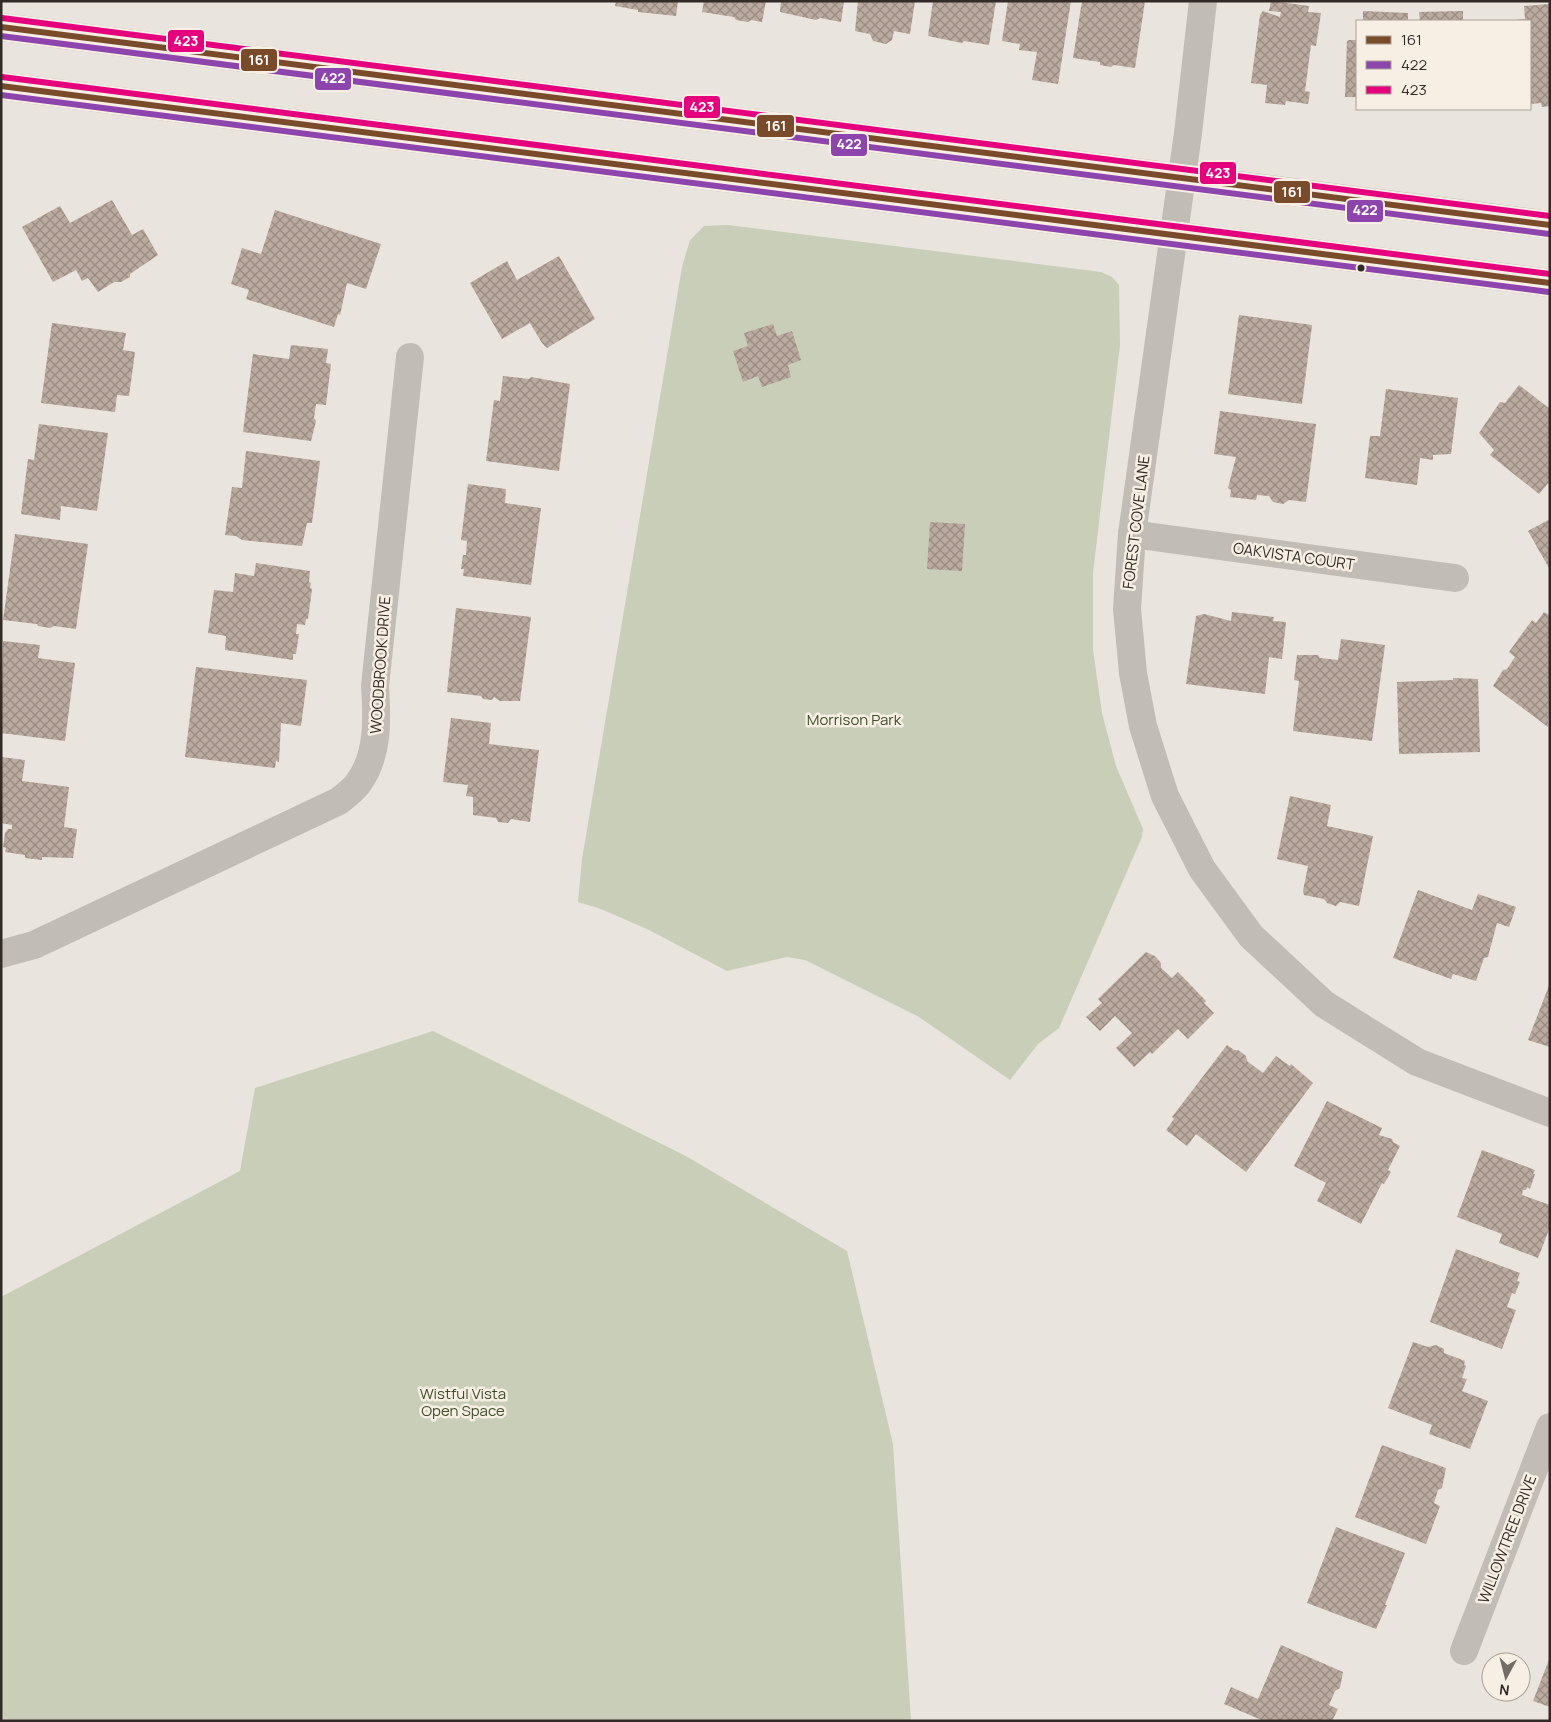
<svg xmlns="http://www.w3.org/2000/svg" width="1551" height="1722" font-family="Manrope,sans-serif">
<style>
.green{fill:#c9ceb8}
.building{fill:url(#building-cross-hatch)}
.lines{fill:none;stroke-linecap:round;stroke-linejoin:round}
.minor{stroke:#c2bcb6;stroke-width:28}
.secondary{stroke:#b3ada7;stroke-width:28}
.bus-1-casing{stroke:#f7efe4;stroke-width:10}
.bus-2-casing{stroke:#f7efe4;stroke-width:10}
.bus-3-casing{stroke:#f7efe4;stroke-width:10}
.bus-1{stroke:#7a4b2a;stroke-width:6}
.bus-2{stroke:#8e44ad;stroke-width:6}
.bus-3{stroke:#e5007d;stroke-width:6}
.bus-dot{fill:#322a26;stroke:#f7efe4;stroke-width:2}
.labels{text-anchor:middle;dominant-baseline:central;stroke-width:5;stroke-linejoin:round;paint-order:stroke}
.street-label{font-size:15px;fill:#322a26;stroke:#f7efe4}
.park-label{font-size:15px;fill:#404e2c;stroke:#f7efe4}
.line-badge{stroke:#f7efe4;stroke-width:2}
.badge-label{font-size:14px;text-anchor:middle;font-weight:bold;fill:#fff}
</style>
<defs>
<pattern id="building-cross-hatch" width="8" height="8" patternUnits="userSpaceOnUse" patternTransform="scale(1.25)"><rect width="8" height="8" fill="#bbaaa0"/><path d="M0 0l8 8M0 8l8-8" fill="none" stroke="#998b82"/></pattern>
</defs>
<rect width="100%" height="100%" fill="#e9e4dd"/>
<g class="green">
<polygon points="728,225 1101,272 1112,277 1119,285 1120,345 1093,573 1093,650 1102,713 1116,766 1143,829 1142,837 1059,1028 1038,1044 1010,1080 919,1017 805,960 787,957 727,971 649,930 601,909 578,902 582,859 682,267 690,240 704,226"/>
<polygon points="433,1031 684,1155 847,1251 893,1444 911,1721 1,1721 1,1297 240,1171 255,1088"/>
</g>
<g class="building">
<polygon points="616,1 678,1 676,16 638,12 638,10 615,6"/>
<polygon points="704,1 766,1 762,22 751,20 748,22 736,20 734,17 702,12"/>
<polygon points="781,1 844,1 841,22 820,18 816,20 780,12"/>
<polygon points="858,1 915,1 910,34 894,31 892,40 886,44 873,41 870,34 855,31"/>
<polygon points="933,1 996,1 989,45 964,41 962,43 928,36"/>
<polygon points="1008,1 1071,1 1058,84 1032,80 1037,52 1019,50 1020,44 1002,41"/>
<polygon points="1082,1 1145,1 1135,68 1114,65 1111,67 1100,65 1100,62 1073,58"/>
<polygon points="1271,1 1309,6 1308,12 1321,13 1316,46 1311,45 1305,91 1310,92 1308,104 1286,101 1285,105 1265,103 1267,85 1251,83 1260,15 1263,11 1280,17 1281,12 1269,11"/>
<polygon points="1550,4 1550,106 1542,107 1541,103 1530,104 1530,21 1515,20 1525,19 1524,6"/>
<polygon points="1363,11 1408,13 1408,21 1363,21"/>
<polygon points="1463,11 1463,21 1420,21 1419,12"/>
<polygon points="1349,40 1357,40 1357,97 1345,97 1347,41"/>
<polygon points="112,200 132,235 143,229 158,255 130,274 130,277 121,282 114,282 98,292 88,278 82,281 76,270 53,282 22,227 60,206 70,223"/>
<polygon points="275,210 381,244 366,289 347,283 340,315 338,314 334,327 246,299 249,290 231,284 242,248 261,254"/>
<polygon points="559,256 595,319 547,348 542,343 530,323 502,339 470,283 507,261 517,280"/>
<polygon points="1239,315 1312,325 1302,404 1228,394"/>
<polygon points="52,323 126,333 123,350 135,352 129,396 117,395 115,412 41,403"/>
<polygon points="773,324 777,336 792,331 801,360 788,365 791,377 762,387 758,376 743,382 733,351 748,346 744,333"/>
<polygon points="291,345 328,349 326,363 331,364 326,405 316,404 314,418 316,421 311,441 243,432 253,354 289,359"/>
<polygon points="503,376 529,379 531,377 570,384 559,471 486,461 494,400 500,401"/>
<polygon points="1519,385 1550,409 1550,481 1539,494 1490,455 1494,450 1479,433 1500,402 1505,403"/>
<polygon points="1386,389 1458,398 1451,454 1433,455 1433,460 1420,458 1417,485 1365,478 1370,436 1380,436"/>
<polygon points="1220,411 1316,424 1306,502 1289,500 1283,504 1273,502 1269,496 1257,495 1256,500 1230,497 1231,490 1228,488 1236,457 1214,454"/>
<polygon points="39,424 108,433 97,511 61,506 60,520 21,514 28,459 34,460"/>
<polygon points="246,451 320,461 312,523 307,523 302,546 242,540 236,536 225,535 232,487 242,488"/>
<polygon points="468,484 506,489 505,503 541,508 531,585 463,576 464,569 461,569 463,555 466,555 467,541 461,540"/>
<polygon points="1550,519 1550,570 1528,531"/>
<polygon points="930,522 965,524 962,571 927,569"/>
<polygon points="15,534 88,544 76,629 54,626 50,628 38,626 37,624 3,620"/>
<polygon points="256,563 310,571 309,582 311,583 310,588 312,589 308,619 306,619 305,625 297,624 296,634 299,634 296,654 293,654 293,660 225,650 226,636 208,633 214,590 233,592 235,573 254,576"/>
<polygon points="456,608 531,617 520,701 500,701 494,697 492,700 483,699 481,696 447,692"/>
<polygon points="1232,612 1274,617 1273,621 1286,622 1282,659 1269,657 1265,694 1186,684 1196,616 1204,614 1231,621"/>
<polygon points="1544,612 1550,616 1548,727 1493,686 1503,670 1507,669 1515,657 1509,652 1532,620 1536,623"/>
<polygon points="1341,639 1385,645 1372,741 1293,731 1299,681 1294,680 1297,655 1318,655 1320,658 1338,660"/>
<polygon points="3,641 40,645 38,658 75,663 65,741 1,733"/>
<polygon points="196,667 307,680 301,726 281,723 279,762 276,761 275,768 185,757"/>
<polygon points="1453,678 1478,679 1480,752 1399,754 1397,682 1453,680"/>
<polygon points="451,718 491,723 489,744 539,750 530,822 511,819 508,823 498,822 496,818 473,815 473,797 466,796 468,785 443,782"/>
<polygon points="1,757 25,760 22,781 69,787 64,827 77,829 73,858 42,857 42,860 25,858 25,855 5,852 6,848 3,847 5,833 8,829 12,829 12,825 1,823"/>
<polygon points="1290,796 1331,805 1327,826 1373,836 1359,906 1340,902 1336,906 1327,903 1324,899 1304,895 1303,891 1308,866 1277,859"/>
<polygon points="1418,890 1472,910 1478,894 1516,907 1509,927 1497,923 1488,957 1484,958 1476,981 1453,974 1451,979 1393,958"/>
<polygon points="1146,952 1155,956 1161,963 1161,968 1172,978 1178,972 1206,1001 1204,1003 1214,1013 1188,1039 1178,1029 1152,1054 1150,1052 1134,1067 1116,1048 1132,1033 1115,1016 1100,1031 1086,1017 1102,1003 1098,999"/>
<polygon points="1550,983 1550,1047 1528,1040"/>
<polygon points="1227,1045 1234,1050 1238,1050 1246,1056 1247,1061 1263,1073 1276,1056 1290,1066 1291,1064 1313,1083 1246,1172 1196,1134 1187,1146 1166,1130 1174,1119 1172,1117"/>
<polygon points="1327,1101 1382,1128 1379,1135 1392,1139 1393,1142 1400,1146 1388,1170 1391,1172 1384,1184 1382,1183 1361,1224 1317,1201 1326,1183 1294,1166"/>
<polygon points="1482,1150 1535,1170 1533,1174 1535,1174 1530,1189 1527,1187 1526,1190 1523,1190 1522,1195 1550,1205 1550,1227 1538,1258 1499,1243 1502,1234 1457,1217"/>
<polygon points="1456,1249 1520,1273 1517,1281 1520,1282 1515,1294 1512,1293 1507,1307 1516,1310 1502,1349 1430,1322"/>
<polygon points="1413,1342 1428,1347 1436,1345 1444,1349 1444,1353 1465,1361 1464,1365 1466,1366 1462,1378 1467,1379 1462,1391 1488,1401 1470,1449 1429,1434 1432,1425 1388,1408"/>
<polygon points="1382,1445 1446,1468 1442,1488 1438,1490 1434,1503 1440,1506 1426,1544 1355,1517"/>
<polygon points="1336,1527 1405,1553 1385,1605 1387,1605 1376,1629 1307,1603"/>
<polygon points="1281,1645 1343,1672 1340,1688 1335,1691 1329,1705 1338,1709 1332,1721 1264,1721 1224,1704 1231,1687 1258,1699"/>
<polygon points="1550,1657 1550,1707 1533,1701"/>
</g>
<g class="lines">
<g class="minor">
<polyline points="1203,1 1188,133 1132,534 1127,609 1133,673 1143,726 1165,796 1202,869 1251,936 1324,1004 1417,1062 1550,1113"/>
<polyline points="1132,534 1455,578"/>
<path d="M1,954l33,-9 305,-144c7,-6 16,-12 20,-19 20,-28 18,-64 16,-96l35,-329"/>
<polyline points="1464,1651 1550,1427"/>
</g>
<g class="secondary">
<polyline points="1,27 1550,225"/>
<polyline points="1,86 1550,283"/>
</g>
<g class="bus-1-casing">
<g id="bus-1">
<polyline points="1,27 1550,225"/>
<polyline points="1,86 1550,283"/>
</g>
</g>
<g class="bus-2-casing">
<g id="bus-2">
<polyline points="1,36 1549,234"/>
<polyline points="1,95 1549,292"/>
</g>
</g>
<g class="bus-3-casing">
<g id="bus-3">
<polyline points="2,18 1550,216"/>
<polyline points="2,77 1550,274"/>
</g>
</g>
<use href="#bus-1" class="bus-1"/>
<use href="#bus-2" class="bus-2"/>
<use href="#bus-3" class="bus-3"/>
</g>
<circle class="bus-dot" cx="1361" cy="268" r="4.5"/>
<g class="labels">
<g class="street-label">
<text transform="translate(1136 522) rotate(-83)">FOREST COVE LANE</text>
<text transform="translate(1294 556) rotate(8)">OAKVISTA COURT</text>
<text transform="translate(380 665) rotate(-86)">WOODBROOK DRIVE</text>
<text transform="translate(1507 1539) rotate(-69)">WILLOWTREE DRIVE</text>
</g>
<g class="park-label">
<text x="854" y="719">Morrison Park</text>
<text x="463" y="1393">Wistful Vista<tspan x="463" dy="17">Open Space</tspan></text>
</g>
</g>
<g class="line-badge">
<rect x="167" y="29" width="38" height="24" rx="5" fill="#e5007d"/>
<rect x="240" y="48" width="38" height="24" rx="5" fill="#7a4b2a"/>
<rect x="314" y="67" width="38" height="24" rx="5" fill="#8e44ad"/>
<rect x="683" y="95" width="38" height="24" rx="5" fill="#e5007d"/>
<rect x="756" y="114" width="39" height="24" rx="5" fill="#7a4b2a"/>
<rect x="830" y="133" width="38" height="24" rx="5" fill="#8e44ad"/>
<rect x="1199" y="161" width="38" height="24" rx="5" fill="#e5007d"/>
<rect x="1273" y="180" width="38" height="24" rx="5" fill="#7a4b2a"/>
<rect x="1346" y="199" width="38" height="24" rx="5" fill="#8e44ad"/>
</g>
<g class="badge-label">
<text x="186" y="46">423</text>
<text x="259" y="65">161</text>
<text x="333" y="83">422</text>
<text x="702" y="112">423</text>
<text x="776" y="131">161</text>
<text x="849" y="149">422</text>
<text x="1218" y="178">423</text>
<text x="1292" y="197">161</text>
<text x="1365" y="215">422</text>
</g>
<rect width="1551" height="1722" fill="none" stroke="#322a26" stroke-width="5"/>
<rect x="1356" y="20" width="175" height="90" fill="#f7efe4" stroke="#a8a098"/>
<rect x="1366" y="36" width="25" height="8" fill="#7a4b2a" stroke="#a8a098"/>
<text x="1401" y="45" font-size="15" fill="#322a26">161</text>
<rect x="1366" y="61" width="25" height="8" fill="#8e44ad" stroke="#a8a098"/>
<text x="1401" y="70" font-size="15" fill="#322a26">422</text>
<rect x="1366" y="86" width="25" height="8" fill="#e5007d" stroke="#a8a098"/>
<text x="1401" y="95" font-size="15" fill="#322a26">423</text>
<g transform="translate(1506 1677) rotate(187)"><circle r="24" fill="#f7efe4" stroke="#a8a098"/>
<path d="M0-4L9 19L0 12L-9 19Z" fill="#726b66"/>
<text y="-8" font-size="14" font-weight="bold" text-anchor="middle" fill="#322a26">N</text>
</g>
</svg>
